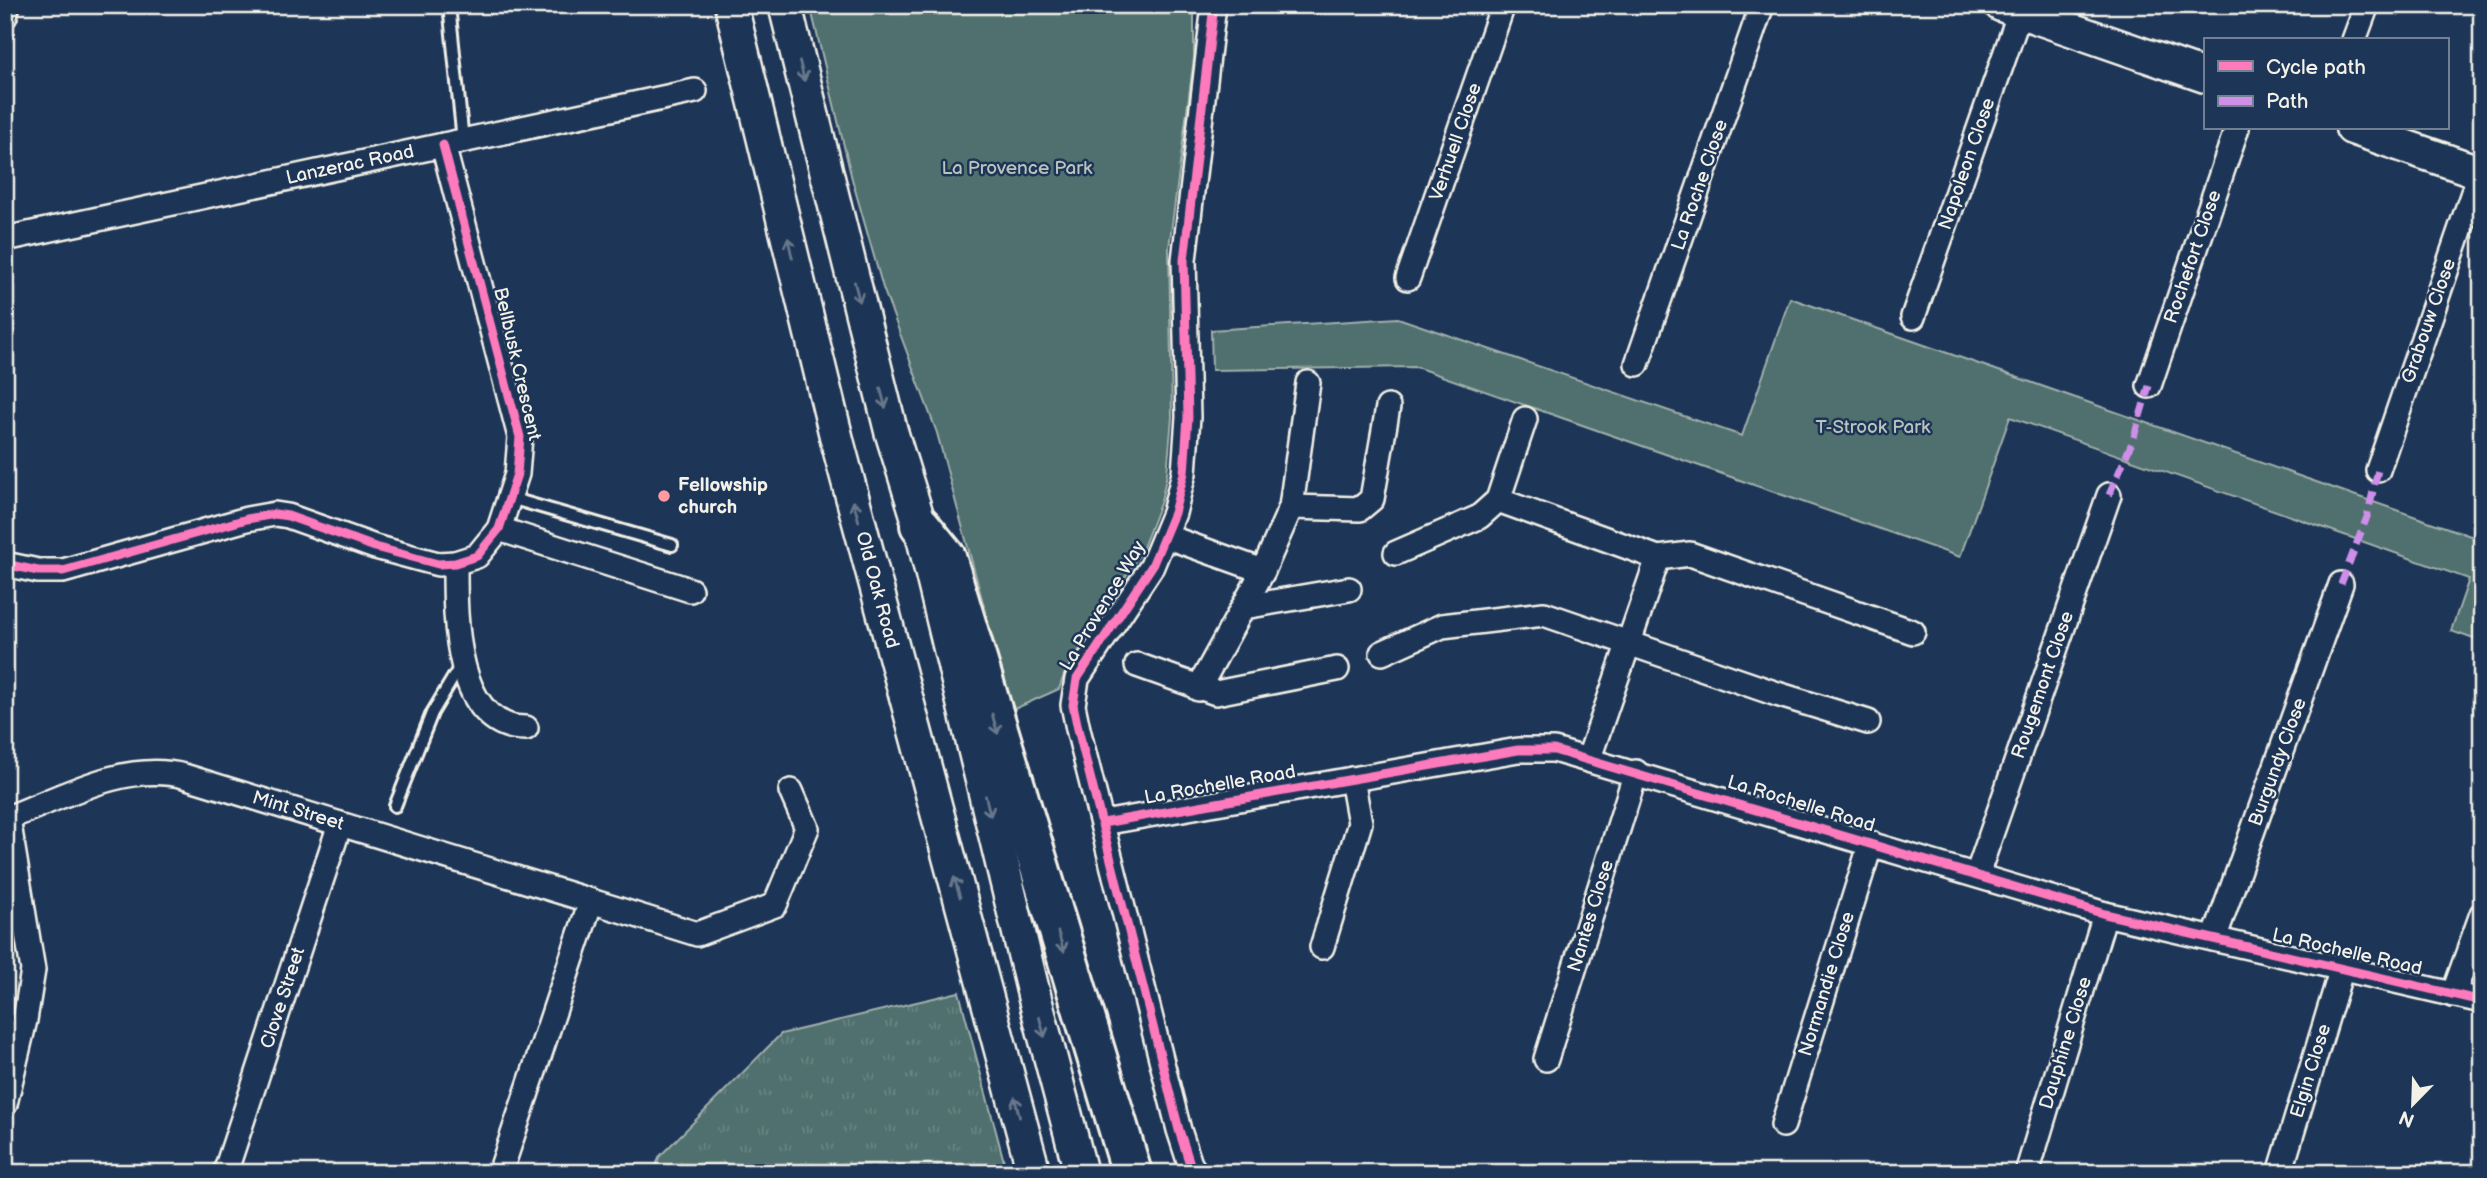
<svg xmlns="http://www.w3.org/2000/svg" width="2487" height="1178" font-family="'Balsamiq Sans',sans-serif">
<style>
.grass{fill:url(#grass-tufts);stroke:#a2b0ab;stroke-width:2}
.park{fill:#4f6f6e;stroke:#a2b0ab;stroke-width:2}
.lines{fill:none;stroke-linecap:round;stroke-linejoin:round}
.lane-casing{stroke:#f4f1e8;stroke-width:16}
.street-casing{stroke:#f4f1e8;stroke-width:28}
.secondary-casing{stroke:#f4f1e8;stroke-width:37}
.highway-casing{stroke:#f4f1e8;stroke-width:44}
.lane{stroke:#1d3557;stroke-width:10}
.street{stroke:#1d3557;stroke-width:23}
.secondary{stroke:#1d3557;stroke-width:32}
.highway{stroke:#1d3557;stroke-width:38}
.quiet{stroke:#ce8fe9;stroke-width:7;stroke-dasharray:14 7;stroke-linecap:butt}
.cycleway-casing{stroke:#1d3557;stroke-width:13}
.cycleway{stroke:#fd7abc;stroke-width:9}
.oneway{stroke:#68778a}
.poi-dot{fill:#ff9aa2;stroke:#1d3557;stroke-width:2.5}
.labels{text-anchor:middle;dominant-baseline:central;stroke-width:5;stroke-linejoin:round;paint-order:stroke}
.street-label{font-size:19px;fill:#f4f1e8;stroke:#1d3557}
.park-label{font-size:19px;fill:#bac4bd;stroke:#1d3557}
.poi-label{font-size:19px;font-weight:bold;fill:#f4f1e8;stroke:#1d3557;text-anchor:start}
</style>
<defs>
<pattern id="grass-tufts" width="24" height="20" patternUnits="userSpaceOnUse" patternTransform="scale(1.75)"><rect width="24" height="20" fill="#4f6f6e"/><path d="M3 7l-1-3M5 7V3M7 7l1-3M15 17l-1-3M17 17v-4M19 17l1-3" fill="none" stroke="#698483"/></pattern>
</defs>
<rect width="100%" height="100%" fill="#1d3557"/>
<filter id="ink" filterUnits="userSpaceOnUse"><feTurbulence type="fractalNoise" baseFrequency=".0143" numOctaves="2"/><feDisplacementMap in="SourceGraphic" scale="14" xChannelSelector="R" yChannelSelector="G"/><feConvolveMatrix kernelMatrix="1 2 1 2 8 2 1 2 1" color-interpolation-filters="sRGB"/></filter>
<g filter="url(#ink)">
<polygon class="grass" points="959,992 1007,1173 654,1173 659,1157 781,1034"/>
<g class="park">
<polygon points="810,5 1194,5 1194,58 1169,247 1172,417 1167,474 1161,501 1142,550 1064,675 1059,689 1012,710 937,433 883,288 852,179"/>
<polygon points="1790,298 2482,540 2482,642 2451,631 2469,579 2010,417 1960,557 1416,367 1212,370 1211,330 1398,318 1742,436"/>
</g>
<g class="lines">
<g class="lane-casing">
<g id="lane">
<polyline points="449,5 463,141"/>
<polyline points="510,498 672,545"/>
<polyline points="395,806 432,713 462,663"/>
</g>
</g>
<g class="street-casing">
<g id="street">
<polyline points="5,16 8,5"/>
<polyline points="2354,40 2367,5"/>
<polyline points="5,239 695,91"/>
<polyline points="1408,278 1503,5"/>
<polyline points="1913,317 2020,12"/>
<polyline points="1637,364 1762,5"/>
<polyline points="2149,386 2237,128"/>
<polyline points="2378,470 2480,172"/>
<polyline points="1498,500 1658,558 1690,554 1913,632"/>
<polyline points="1291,507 1360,509 1372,499 1388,407"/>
<polyline points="499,529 690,590"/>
<polyline points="1165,536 1263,571"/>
<polyline points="1396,553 1479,517 1498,500 1525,419"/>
<path d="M455,563c0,49 -2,166 71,165"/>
<polyline points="5,564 38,571 63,571 247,519 275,514 288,516 375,547 438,564 455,563 477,556 499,529 517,474 520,437 443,145"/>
<polyline points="1244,607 1349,589"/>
<polyline points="1382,653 1442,626 1544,614 1777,694 1868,722"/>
<polyline points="1137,665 1216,693 1337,669"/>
<polyline points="1198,689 1263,571 1291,507 1308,383"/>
<polyline points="1589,758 1658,558"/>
<path d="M5,819c56,-21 119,-58 179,-43l407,125 -91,272"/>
<polyline points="1103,823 1518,750 1554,750 2105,914 2482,1001"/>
<polyline points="1977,875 2109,495"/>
<polyline points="591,901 697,934 775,905 807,828 791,791"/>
<polyline points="2214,939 2341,584"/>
<polyline points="1322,947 1360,823 1352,779"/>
<polyline points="2453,995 2482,914"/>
<polyline points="1546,1059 1636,772"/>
<polyline points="5,1104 25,1020 33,970 8,818"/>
<polyline points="1783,1125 1871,843"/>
<polyline points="225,1173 340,824"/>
<polyline points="1196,1173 1190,1164 1179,1130 1078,729 1073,705 1077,679 1152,566 1174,513 1184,473 1188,417 1184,260 1214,5"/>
<polyline points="2027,1173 2105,914"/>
<polyline points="2280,1173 2342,968"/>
</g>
</g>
<g class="secondary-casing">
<g id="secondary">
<polyline points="731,5 838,444 1034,1173"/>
<polyline points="785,5 891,431 920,525 1035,999 1081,1173"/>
<polyline points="2001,5 2205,76"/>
<polyline points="2352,128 2482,173"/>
</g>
</g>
<g class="highway-casing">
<polyline id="highway" points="920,525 946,557 1132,1173"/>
</g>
<use href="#lane" class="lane"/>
<use href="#street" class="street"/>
<use href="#secondary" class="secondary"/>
<use href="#highway" class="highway"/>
<g class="quiet">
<polyline points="2109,495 2133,440 2149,386"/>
<polyline points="2341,584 2367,517 2378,470"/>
</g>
<g class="cycleway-casing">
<g id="cycleway">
<polyline points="5,564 38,571 63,571 247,519 275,514 288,516 375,547 438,564 455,563 477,556 499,529 517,474 520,437 443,145"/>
<polyline points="1103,823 1518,750 1554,750 2105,914 2482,1001"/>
<polyline points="1196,1173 1190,1164 1179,1130 1078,729 1073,705 1077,679 1152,566 1174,513 1184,473 1188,417 1184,260 1214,5"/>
</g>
</g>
<use href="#cycleway" class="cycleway"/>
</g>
<defs><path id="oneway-shaft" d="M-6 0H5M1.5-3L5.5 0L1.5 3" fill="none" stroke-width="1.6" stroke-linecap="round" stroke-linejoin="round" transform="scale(1.75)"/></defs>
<g class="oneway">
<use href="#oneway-shaft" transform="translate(802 71) rotate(76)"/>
<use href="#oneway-shaft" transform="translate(790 248) rotate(-103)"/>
<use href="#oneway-shaft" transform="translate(857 292) rotate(76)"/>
<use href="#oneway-shaft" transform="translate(883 398) rotate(76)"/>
<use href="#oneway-shaft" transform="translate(856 511) rotate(-105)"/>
<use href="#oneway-shaft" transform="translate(995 724) rotate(74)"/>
<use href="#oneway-shaft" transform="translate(988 806) rotate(76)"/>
<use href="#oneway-shaft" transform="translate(957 887) rotate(-106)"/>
<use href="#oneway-shaft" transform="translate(1061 942) rotate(73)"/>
<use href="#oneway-shaft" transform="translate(1042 1027) rotate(75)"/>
<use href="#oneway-shaft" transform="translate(1017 1107) rotate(-104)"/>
</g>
</g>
<circle class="poi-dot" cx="664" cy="496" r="7"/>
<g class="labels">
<g class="street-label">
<text transform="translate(1456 142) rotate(-71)">Verhuell Close</text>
<text transform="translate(1967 164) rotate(-71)">Napoleon Close</text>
<text transform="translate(350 165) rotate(-12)">Lanzerac Road</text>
<text transform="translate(1700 185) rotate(-71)">La Roche Close</text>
<text transform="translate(2193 257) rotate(-71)">Rochefort Close</text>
<text transform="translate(2429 321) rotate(-71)">Grabouw Close</text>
<text transform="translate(517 364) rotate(77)">Bellbusk Crescent</text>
<text transform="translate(877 590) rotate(75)">Old Oak Road</text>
<text transform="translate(1103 606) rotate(-59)">La Provence Way</text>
<text transform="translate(2043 685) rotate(-71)">Rougemont Close</text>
<text transform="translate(2278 762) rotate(-70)">Burgundy Close</text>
<text transform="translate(1220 785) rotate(-10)">La Rochelle Road</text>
<text transform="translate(1801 804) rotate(17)">La Rochelle Road</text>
<text transform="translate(298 811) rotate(17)">Mint Street</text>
<text transform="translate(1591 916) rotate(-73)">Nantes Close</text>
<text transform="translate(2347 952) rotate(13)">La Rochelle Road</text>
<text transform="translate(1827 984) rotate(-73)">Normandie Close</text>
<text transform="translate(283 998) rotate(-72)">Clove Street</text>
<text transform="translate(2066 1043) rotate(-73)">Dauphine Close</text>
<text transform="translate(2311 1071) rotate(-73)">Elgin Close</text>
</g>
<g class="park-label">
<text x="1017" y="168">La Provence Park</text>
<text x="1873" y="427">T-Strook Park</text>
</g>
<g class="poi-label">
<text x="678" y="485">Fellowship<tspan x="678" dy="22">church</tspan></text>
</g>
</g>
<rect width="2487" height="1178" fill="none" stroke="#1d3557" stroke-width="28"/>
<rect x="14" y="14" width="2459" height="1150" fill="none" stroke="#f4f1e8" stroke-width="2.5" filter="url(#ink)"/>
<rect x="2204" y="38" width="245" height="91" fill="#1d3557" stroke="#738091" stroke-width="2"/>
<rect x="2218" y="61" width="35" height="10" fill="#fd7abc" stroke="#738091" stroke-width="2"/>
<text x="2266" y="74" font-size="21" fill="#f4f1e8">Cycle path</text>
<rect x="2218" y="96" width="35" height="10" fill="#ce8fe9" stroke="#738091" stroke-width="2"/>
<text x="2266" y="108" font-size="21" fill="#f4f1e8">Path</text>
<g transform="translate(2413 1104) rotate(203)" stroke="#1d3557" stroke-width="5" paint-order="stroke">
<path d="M0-5L12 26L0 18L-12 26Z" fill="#f4f1e8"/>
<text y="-10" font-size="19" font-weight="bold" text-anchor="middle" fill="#f4f1e8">N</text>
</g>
</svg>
